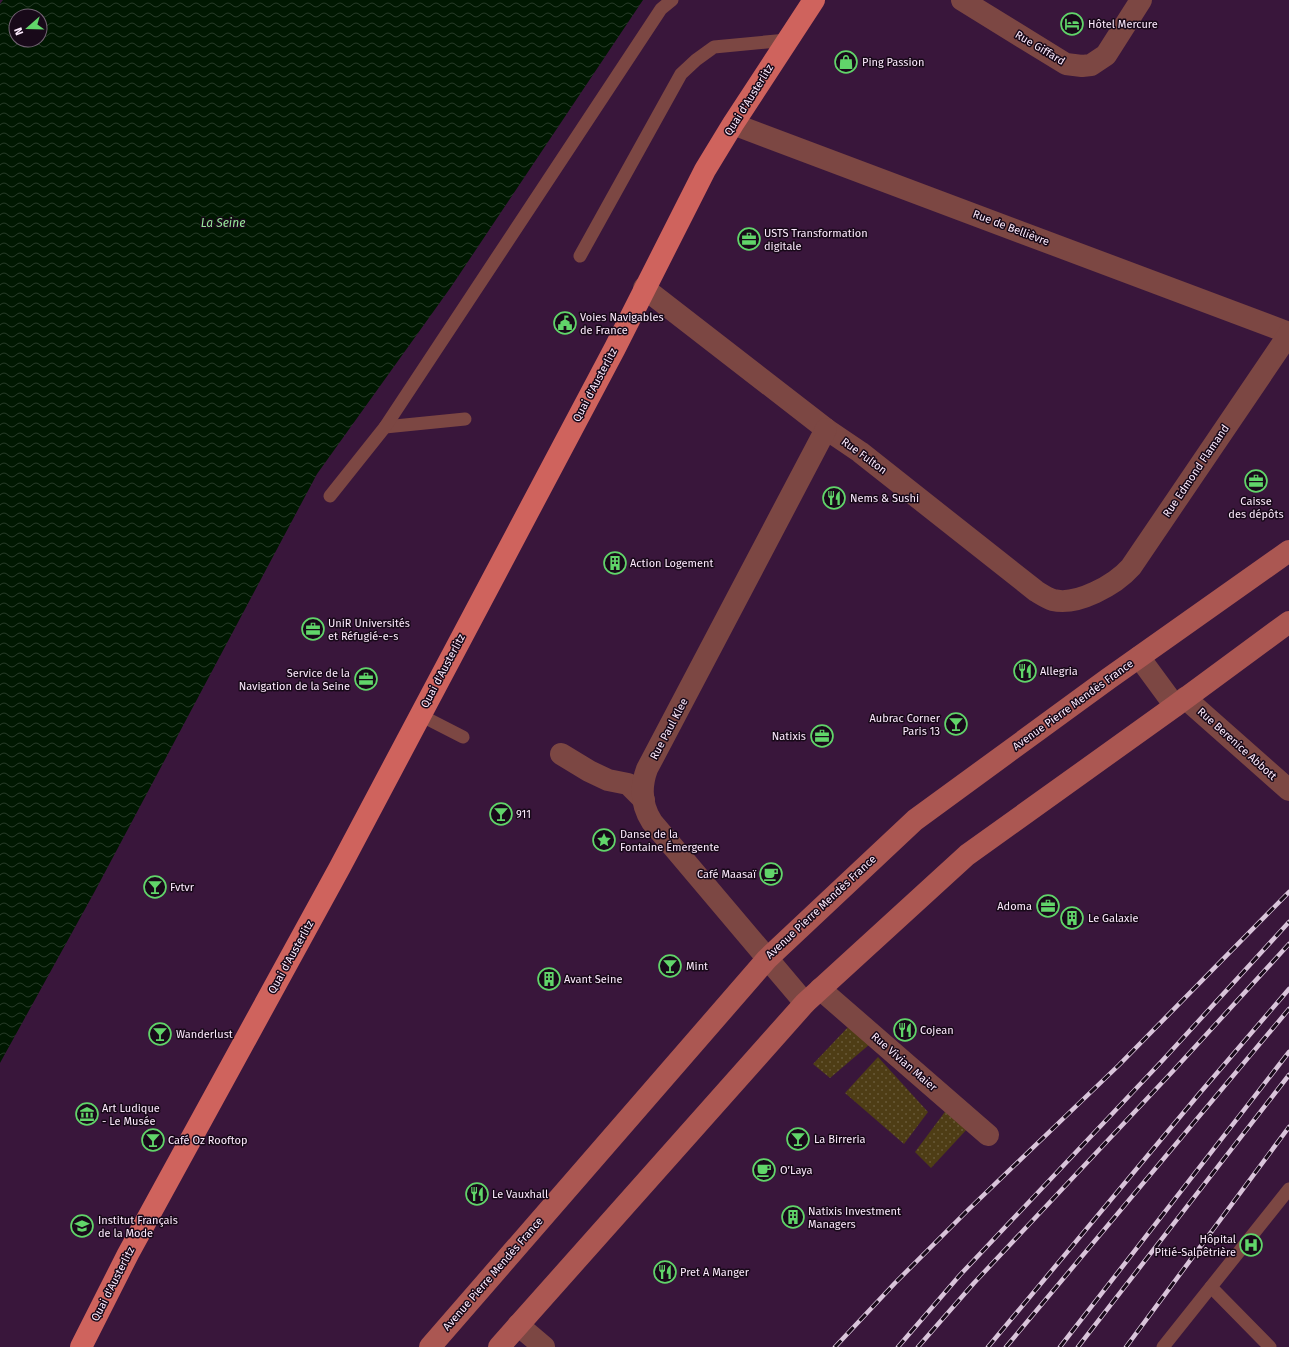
<svg xmlns="http://www.w3.org/2000/svg" width="1289" height="1347" font-family="'Fira Sans',sans-serif">
<style>
.grass{fill:url(#grass-dots)}
.water{fill:url(#water-waves);fill-rule:evenodd}
.lines{fill:none;stroke-linecap:round;stroke-linejoin:round}
.lane{stroke:#7c4743;stroke-width:13}
.street{stroke:#7c4743;stroke-width:22}
.secondary{stroke:#ab5752;stroke-width:22}
.primary{stroke:#cf635d;stroke-width:22}
.rail-casing{stroke:#d9c4da;stroke-width:4.5}
.rail{stroke:#180919;stroke-width:3;stroke-dasharray:9;stroke-linecap:butt}
.labels{text-anchor:middle;dominant-baseline:central;stroke-width:3;stroke-linejoin:round;paint-order:stroke}
.poi-label{font-size:11px;fill:#fceafd;stroke:#180919;text-anchor:start}
.street-label{font-size:11px;fill:#fceafd;stroke:#180919}
.water-label{font-size:12px;font-style:italic;fill:#97e89a;stroke:#180919}
</style>
<defs>
<pattern id="grass-dots" width="8" height="8" patternUnits="userSpaceOnUse"><rect width="8" height="8" fill="#4e3d15"/><path d="M2 2h.1M6 6h.1" fill="none" stroke="#685938" stroke-width="1.8" stroke-linecap="round"/></pattern>
<pattern id="water-waves" width="16" height="10" patternUnits="userSpaceOnUse"><rect width="16" height="10" fill="#001801"/><path d="M0 5q4-4 8 0t8 0" fill="none" stroke="#263a27"/></pattern>
</defs>
<rect width="100%" height="100%" fill="#39163b"/>
<g class="grass">
<polygon points="850,1025 870,1044 830,1078 813,1064"/>
<polygon points="878,1057 928,1112 904,1144 845,1093"/>
<polygon points="947,1109 968,1128 931,1168 915,1152"/>
</g>
<path class="water" d="M3,0h640l-192,287 -134,187 -222,417 -95,172v-1059zM16,16h24v24h-24z"/>
<g class="lines">
<g class="lane">
<polyline points="580,256 681,74 696,60 714,47 787,40"/>
<polyline points="385,427 465,419"/>
<polyline points="330,496 385,427 661,9 672,0"/>
<polyline points="420,715 463,737"/>
<polyline points="1211,1287 1270,1347"/>
<polyline points="1163,1347 1289,1189"/>
</g>
<g class="street">
<polyline points="962,0 1066,64 1082,66 1091,65 1106,55 1141,0"/>
<polyline points="733,124 1289,333"/>
<path d="M644,288l182,141 34,23 176,139c5,3 11,7 17,9 24,6 62,-15 78,-33l158,-233"/>
<polyline points="1139,657 1175,706"/>
<polyline points="1185,698 1289,790"/>
<polyline points="561,754 589,771 608,780 628,784 644,800"/>
<polyline points="820,989 988,1135"/>
<path d="M805,1003l-153,-181c-11,-17 -12,-34 -5,-53l179,-340"/>
<polyline points="518,1325 544,1347"/>
</g>
<g class="secondary">
<polyline points="430,1347 767,959 915,820 1108,679 1289,551"/>
<polyline points="499,1347 805,1003 967,855 1175,706 1289,622"/>
</g>
<polyline class="primary" points="81,1347 128,1254 340,867 615,348 705,170 733,124 814,0"/>
<g class="rail-casing">
<g id="rail">
<polyline points="835,1347 895,1283 968,1210 1119,1065 1289,892"/>
<polyline points="898,1347 960,1275 1162,1061 1289,922"/>
<polyline points="918,1347 974,1283 1173,1071 1289,944"/>
<polyline points="988,1347 1199,1094 1289,989"/>
<polyline points="1006,1347 1289,1009"/>
<polyline points="1060,1347 1289,1052"/>
<polyline points="1078,1347 1289,1075"/>
<polyline points="1126,1347 1289,1127"/>
</g>
</g>
<use href="#rail" class="rail"/>
</g>
<defs>
<g id="hotel-ring" transform="scale(1.15)"><circle r="9.5" fill="#180919" stroke="#61d56a" stroke-width="1.5"/><path d="M-6-4.5h1.5V1H6V5H4.5V3h-9V5H-6ZM-4 0a1.8 1.8 0 1 1 3.6 0ZM.5 0V-2.5h3Q6-2.5 6 0Z" fill="#61d56a"/></g>
<g id="shop-ring" transform="scale(1.15)"><circle r="9.5" fill="#180919" stroke="#61d56a" stroke-width="1.5"/><path d="M-5-2.5h2.3a2.7 3.5 0 0 1 5.4 0H5L5.5 6h-11ZM-1.5-2.5h3a1.5 2.3 0 0 0-3 0Z" fill="#61d56a"/></g>
<g id="office-ring" transform="scale(1.15)"><circle r="9.5" fill="#180919" stroke="#61d56a" stroke-width="1.5"/><path d="M-6-3h4V-5.5h4V-3h4V5H-6ZM-1-4.5V-3h2v-1.5ZM-6 0V1H6V0Z" fill="#61d56a"/></g>
<g id="civic-ring" transform="scale(1.15)"><circle r="9.5" fill="#180919" stroke="#61d56a" stroke-width="1.5"/><path d="M-.6-6.5H3V-4.5H.6V-3L4-1V1h2V6H-6V1h2V-1L-.6-3ZM-1.2 2.5V6h2.4V2.5Z" fill="#61d56a"/></g>
<g id="restaurant-ring" transform="scale(1.15)"><circle r="9.5" fill="#180919" stroke="#61d56a" stroke-width="1.5"/><path d="M-5-6h1v4h1v-4h1v4h1v-4h1v5L-1.5 .5V6h-2V.5L-5-1ZM5-6V6H3V1.5H1.5Q1.5-4 5-6Z" fill="#61d56a"/></g>
<g id="building-ring" transform="scale(1.15)"><circle r="9.5" fill="#180919" stroke="#61d56a" stroke-width="1.5"/><path d="M-4-6H4V6H1V3H-1V6H-4ZM-2.5-4.3h1.7v1.8h-1.7ZM.8-4.3h1.7v1.8H.8ZM-2.5-1h1.7V.8h-1.7ZM.8-1h1.7V.8H.8Z" fill="#61d56a"/></g>
<g id="bar-ring" transform="scale(1.15)"><circle r="9.5" fill="#180919" stroke="#61d56a" stroke-width="1.5"/><path d="M-6-5H6L.8 .8V4.5H3.5V6h-7V4.5H-.8V.8Z" fill="#61d56a"/></g>
<g id="sight-ring" transform="scale(1.15)"><circle r="9.5" fill="#180919" stroke="#61d56a" stroke-width="1.5"/><path d="M0-6L1.8-2.2L6-1.7L2.9 1.2L3.7 5.4L0 3.3L-3.7 5.4L-2.9 1.2L-6-1.7L-1.8-2.2Z" fill="#61d56a"/></g>
<g id="cafe-ring" transform="scale(1.15)"><circle r="9.5" fill="#180919" stroke="#61d56a" stroke-width="1.5"/><path d="M-5.5-4.5H6V0H3Q3 3.5 0 3.5H-2.5Q-5.5 3.5-5.5 0ZM3-3.2v2h1.7v-2ZM-6 4.5H4V6H-6Z" fill="#61d56a"/></g>
<g id="museum-ring" transform="scale(1.15)"><circle r="9.5" fill="#180919" stroke="#61d56a" stroke-width="1.5"/><path d="M0-6L6-3V-2H-6V-3ZM-5-1h2V3h-2ZM-1-1h2V3h-2ZM3-1h2V3H3ZM-6 4H6V6H-6Z" fill="#61d56a"/></g>
<g id="university-ring" transform="scale(1.15)"><circle r="9.5" fill="#180919" stroke="#61d56a" stroke-width="1.5"/><path d="M0-5L7-2L0 1L-7-2ZM-4 1L0 2.5L4 1V4Q0 6-4 4Z" fill="#61d56a"/></g>
<g id="hospital-ring" transform="scale(1.15)"><circle r="9.5" fill="#180919" stroke="#61d56a" stroke-width="1.5"/><path d="M-5-5h3v3.5h4V-5h3V5h-3V1.5h-4V5h-3Z" fill="#61d56a"/></g>
</defs>
<g fill-rule="evenodd">
<use href="#hotel-ring" x="1072" y="24"/>
<use href="#shop-ring" x="846" y="62"/>
<use href="#office-ring" x="749" y="239"/>
<use href="#civic-ring" x="565" y="323"/>
<use href="#office-ring" x="1256" y="481"/>
<use href="#restaurant-ring" x="834" y="498"/>
<use href="#building-ring" x="615" y="563"/>
<use href="#office-ring" x="313" y="629"/>
<use href="#restaurant-ring" x="1025" y="671"/>
<use href="#office-ring" x="366" y="679"/>
<use href="#bar-ring" x="956" y="724"/>
<use href="#office-ring" x="822" y="736"/>
<use href="#bar-ring" x="501" y="814"/>
<use href="#sight-ring" x="604" y="840"/>
<use href="#cafe-ring" x="771" y="874"/>
<use href="#bar-ring" x="155" y="887"/>
<use href="#office-ring" x="1048" y="906"/>
<use href="#building-ring" x="1072" y="918"/>
<use href="#bar-ring" x="670" y="966"/>
<use href="#building-ring" x="549" y="979"/>
<use href="#restaurant-ring" x="905" y="1030"/>
<use href="#bar-ring" x="160" y="1034"/>
<use href="#museum-ring" x="87" y="1114"/>
<use href="#bar-ring" x="798" y="1139"/>
<use href="#bar-ring" x="153" y="1140"/>
<use href="#cafe-ring" x="764" y="1170"/>
<use href="#restaurant-ring" x="477" y="1194"/>
<use href="#building-ring" x="793" y="1217"/>
<use href="#university-ring" x="82" y="1226"/>
<use href="#hospital-ring" x="1251" y="1245"/>
<use href="#restaurant-ring" x="665" y="1272"/>
</g>
<g class="labels">
<g class="poi-label">
<text x="1088" y="24">Hôtel Mercure</text>
<text x="862" y="62">Ping Passion</text>
<text x="764" y="233">USTS Transformation<tspan x="764" dy="13">digitale</tspan></text>
<text x="580" y="317">Voies Navigables<tspan x="580" dy="13">de France</tspan></text>
<text x="850" y="498">Nems &amp; Sushi</text>
<text x="1256" y="501" text-anchor="middle">Caisse<tspan x="1256" dy="13">des dépôts</tspan></text>
<text x="630" y="563">Action Logement</text>
<text x="328" y="623">UniR Universités<tspan x="328" dy="13">et Réfugié-e-s</tspan></text>
<text x="1040" y="671">Allegria</text>
<text x="350" y="673" text-anchor="end">Service de la<tspan x="350" dy="13">Navigation de la Seine</tspan></text>
<text x="940" y="718" text-anchor="end">Aubrac Corner<tspan x="940" dy="13">Paris 13</tspan></text>
<text x="806" y="736" text-anchor="end">Natixis</text>
<text x="516" y="814">911</text>
<text x="620" y="834">Danse de la<tspan x="620" dy="13">Fontaine Émergente</tspan></text>
<text x="756" y="874" text-anchor="end">Café Maasaï</text>
<text x="170" y="887">Fvtvr</text>
<text x="1032" y="906" text-anchor="end">Adoma</text>
<text x="1088" y="918">Le Galaxie</text>
<text x="686" y="966">Mint</text>
<text x="564" y="979">Avant Seine</text>
<text x="920" y="1030">Cojean</text>
<text x="176" y="1034">Wanderlust</text>
<text x="102" y="1108">Art Ludique<tspan x="102" dy="13">- Le Musée</tspan></text>
<text x="814" y="1139">La Birreria</text>
<text x="168" y="1140">Café Oz Rooftop</text>
<text x="780" y="1170">O’Laya</text>
<text x="492" y="1194">Le Vauxhall</text>
<text x="808" y="1211">Natixis Investment<tspan x="808" dy="13">Managers</tspan></text>
<text x="98" y="1220">Institut Français<tspan x="98" dy="13">de la Mode</tspan></text>
<text x="1236" y="1239" text-anchor="end">Hôpital<tspan x="1236" dy="13">Pitié-Salpêtrière</tspan></text>
<text x="680" y="1272">Pret A Manger</text>
</g>
<g class="street-label">
<text transform="translate(1040 48) rotate(31)">Rue Giffard</text>
<text transform="translate(749 100) rotate(-58)">Quai d'Austerlitz</text>
<text transform="translate(1011 228) rotate(21)">Rue de Bellièvre</text>
<text transform="translate(595 385) rotate(-62)">Quai d'Austerlitz</text>
<text transform="translate(864 456) rotate(36)">Rue Fulton</text>
<text transform="translate(1196 471) rotate(-56)">Rue Edmond Flamand</text>
<text transform="translate(443 671) rotate(-62)">Quai d'Austerlitz</text>
<text transform="translate(1073 705) rotate(-36)">Avenue Pierre Mendès France</text>
<text transform="translate(669 729) rotate(-62)">Rue Paul Klee</text>
<text transform="translate(1237 744) rotate(42)">Rue Berenice Abbott</text>
<text transform="translate(821 907) rotate(-43)">Avenue Pierre Mendès France</text>
<text transform="translate(291 957) rotate(-61)">Quai d'Austerlitz</text>
<text transform="translate(904 1062) rotate(41)">Rue Vivian Maier</text>
<text transform="translate(493 1274) rotate(-49)">Avenue Pierre Mendès France</text>
<text transform="translate(113 1284) rotate(-63)">Quai d'Austerlitz</text>
</g>
<g class="water-label">
<text x="223" y="223">La Seine</text>
</g>
</g>
<g transform="translate(28 28) rotate(250)"><circle r="19" fill="#180919" stroke="#736374"/>
<path d="M0-3L7 15L0 10L-7 15Z" fill="#61d56a"/>
<text y="-6" font-size="11" font-weight="bold" text-anchor="middle" fill="#fceafd">N</text>
</g>
</svg>
